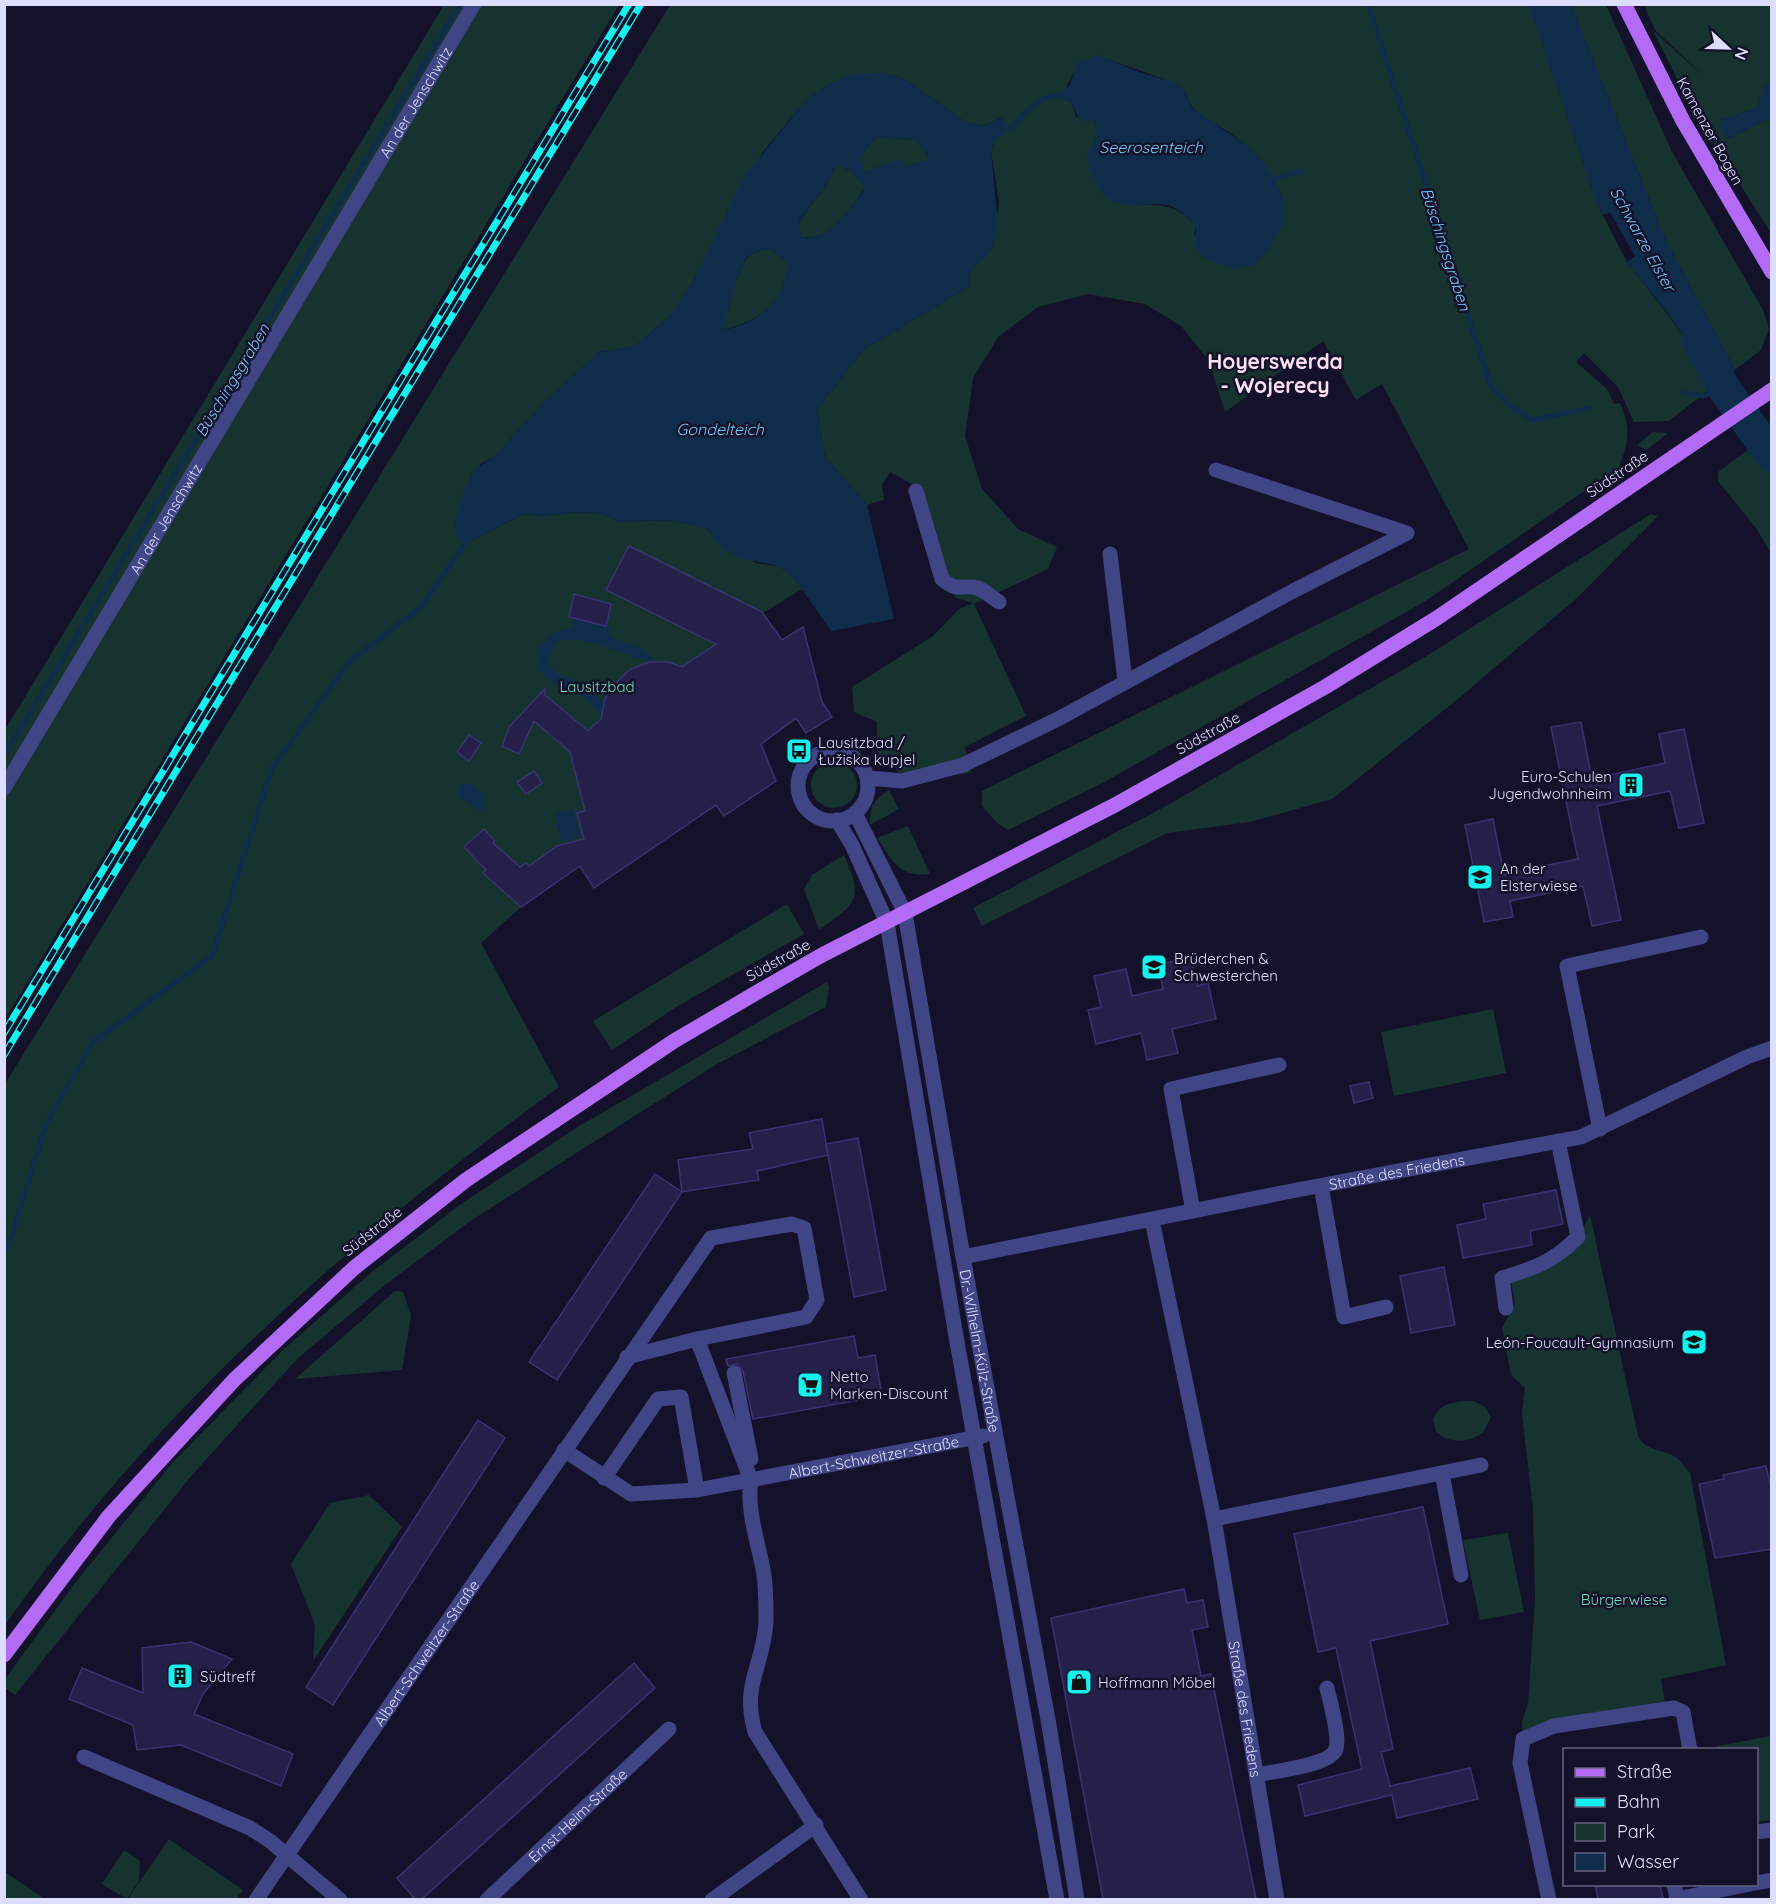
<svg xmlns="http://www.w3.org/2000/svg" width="1776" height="1904" font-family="Quicksand,sans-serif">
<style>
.green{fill:#16332f;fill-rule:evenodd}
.water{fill:#102c4b;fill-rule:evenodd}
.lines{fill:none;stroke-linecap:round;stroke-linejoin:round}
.stream{stroke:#102c4b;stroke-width:5}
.river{stroke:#102c4b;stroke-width:33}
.building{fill:#242049;stroke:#393374;stroke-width:1.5}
.minor{stroke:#404586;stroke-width:15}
.major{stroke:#b36bf6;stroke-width:15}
.rail-casing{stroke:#15f1ef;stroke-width:7}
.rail{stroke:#14122a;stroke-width:4.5;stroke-dasharray:14;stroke-linecap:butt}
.labels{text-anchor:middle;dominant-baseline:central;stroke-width:5;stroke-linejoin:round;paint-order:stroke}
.street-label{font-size:15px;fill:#ddddfd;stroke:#14122a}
.park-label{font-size:15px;fill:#6cdab3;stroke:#14122a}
.poi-label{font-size:15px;fill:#ddddfd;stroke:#14122a;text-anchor:start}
.water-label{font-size:16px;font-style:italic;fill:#71c7f7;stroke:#14122a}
.district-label{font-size:21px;font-weight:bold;fill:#fddff5;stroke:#14122a}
</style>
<rect width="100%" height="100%" fill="#14122a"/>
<g class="green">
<polygon points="444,5 619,5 5,1019 5,730"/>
<path d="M670,5h859l69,201 29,56 39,50 50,72 -47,37 -35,1 -16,-35 -34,-34 -8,9 31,27 7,15 6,-1c11,26 9,39 -1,64l-195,135 -318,179 -98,49 -11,-7 -15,-17v-15l487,-242 -87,-165 -26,16 -33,-59 -98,71 -16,-51 -28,-35 -36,-22 -57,-10 -50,13 -40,30 -25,41 -8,58 17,53 36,40 39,18 -9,22 -74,35 52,112 -61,31 6,26 -69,8 -8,-17 -17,-6v-36l-23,-10 -2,-25 81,-51 26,-27 14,-6 -17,-5 -5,-8 -30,-101 -31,-17 -8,13 2,15 -17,5 -42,-48 -8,-47 46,-60 107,-64 -1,-13 23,-24 7,-46 -8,-52 11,-33 -20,8 -15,-3 -59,-42 -21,-8 -57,11 -23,15 -45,54 -68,127 -22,34 -37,32 -36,6 -55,50 -49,54 -15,8 -16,81 59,-31 23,2 33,-4 23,2 19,8 42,-2 43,7 4,6 45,30 23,3 15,10 9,13 -39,24 19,27 21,-13 19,75 -61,42 15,37 -52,35 -8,-10 -122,82 -15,-22 -58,41 -40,36 78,144c-209,152 -406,325 -554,538v-541zM1098,55c27,12 56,18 82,32 8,5 8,17 15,23 10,9 23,15 35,23 25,18 42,38 54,68l-90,34 2,-9c-19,-23 -39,-22 -67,-21l-33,-65 1,-13 -4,-7 -17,-3 -5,-15 -10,-4 11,-23z"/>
<polygon points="1571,5 1606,5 1672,152 1763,310 1769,329 1761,350 1735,370 1664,236"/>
<polygon points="1644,5 1771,5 1771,85 1764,85 1758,107 1722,120 1720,128 1729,138 1771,118 1771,233 1693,110 1653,31 1705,77 1655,30"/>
<polygon points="876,137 916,140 930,159 907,167 899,160 864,172 861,157"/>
<path d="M836,165l15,6 14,16c-14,21 -35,55 -64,50l-2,-15 29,-40z"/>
<path d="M770,249l18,14c-2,38 -31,60 -66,67 4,-13 17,-65 26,-73 6,-6 14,-7 22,-8z"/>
<polygon points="1653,432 1668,433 1647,450 1637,445"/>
<polygon points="1771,433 1771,553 1756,528 1718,481 1718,472"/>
<polygon points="1651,514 1658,516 1578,597 1453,703 1332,799 1250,822 1167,833 982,926 973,908 1166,806 1425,657"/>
<circle cx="834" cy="785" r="23"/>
<path d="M889,790l10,19 -29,16c-1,-19 4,-25 19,-35z"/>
<path d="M908,826l22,48c-31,4 -37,-13 -53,-36z"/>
<path d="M844,855c20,45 13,48 -25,75l-15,-41 8,-14z"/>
<polygon points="787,904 804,934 676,1007 612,1050 593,1021"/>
<polygon points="827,982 829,987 826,1007 717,1064 584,1148 469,1222 385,1285 297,1359 192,1475 15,1695 5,1688 5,1679 75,1583 174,1461 285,1348 373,1271 461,1204 576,1128"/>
<polygon points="1493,1009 1506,1073 1394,1096 1381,1032"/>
<path d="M1590,1215l48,221c9,17 26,12 39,22 5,4 9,11 13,15l36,192 -65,14 5,29 -143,31 -1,-17 6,-19 7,-103 -2,-91 -11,-95 3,-26 -14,-13 -9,-47 13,-24 -5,-28 71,-43z"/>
<polygon points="395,1291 403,1292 411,1315 402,1370 295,1379"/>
<path d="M1473,1401l11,5 7,11 -8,16c-16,10 -32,11 -47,-1l-3,-12c6,-18 24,-19 40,-19z"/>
<polygon points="369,1495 402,1527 313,1661 315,1625 291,1564 330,1503"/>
<polygon points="1508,1533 1524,1612 1480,1620 1463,1540"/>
<polygon points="1771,1736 1771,1820 1757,1822 1756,1750 1716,1749 1718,1746"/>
<polygon points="169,1839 243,1890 236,1899 128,1899"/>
<polygon points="124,1850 140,1861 139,1881 127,1899 102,1884"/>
<polygon points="4,1872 5,1872 45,1899 5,1899"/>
</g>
<g class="water">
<polygon points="1529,5 1571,5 1664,236 1735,370 1716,384 1667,312 1627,262 1635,256 1610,212 1603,215 1598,206"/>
<path d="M1098,55l41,17 35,10 9,7 9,19 54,37 16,16 12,18 10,22v23l-15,25 -14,15 -19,5 -14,-4 -19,-8 -8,-10 1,-21c-8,-9 -15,-16 -26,-20 -11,-4 -26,-1 -38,-1 -32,0 -44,-26 -45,-54 8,-10 13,-18 6,-31l-13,1 -9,-19 -10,-4v-5l9,-9 7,-22z"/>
<path d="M887,73l21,8 59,42 15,3 21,-8 7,11 -15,11 -4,10 7,73 -6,26 -23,24 1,13 -107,64 -46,60 8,47 42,48 27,114 -63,12 -38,-55 -15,-10 -39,-8 -17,-10 -16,-21 -43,-7 -42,2 -19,-8 -23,-2 -33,4 -23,-2 -59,31 -8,-12 -1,-9 5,-24 13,-30 22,-14 49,-54 55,-50 36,-6 37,-32 22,-34 49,-102 64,-79 23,-15 22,-10zM876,137l40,3 14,19 -23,8 -8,-8 -35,13 -3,-15zM836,165l15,6 14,17c-14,20 -35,54 -64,49l-2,-16 29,-39zM770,249l18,14c-2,37 -31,61 -65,67 2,-12 17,-66 24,-73 7,-6 15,-7 23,-8z"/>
<polygon points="1764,84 1771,85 1771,118 1729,138 1723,136 1720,128 1722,120 1758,107"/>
<path d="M575,618l36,9 -2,10 36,13 11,12c-23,0 -77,-33 -100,-19l-8,17c6,18 20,15 34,24 8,5 15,13 22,19l-2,12c-8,-7 -16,-16 -25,-21 -12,-8 -27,-8 -35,-21 -12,-21 8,-47 30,-44z"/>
<polygon points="469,783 484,794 482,812 458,797 458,789 461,784"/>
<polygon points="572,809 580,837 562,842 555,814"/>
</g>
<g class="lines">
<g class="stream">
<polyline points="1368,4 1491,387 1511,407 1533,420 1590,408"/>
<path d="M1010,129c16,-18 26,-32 51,-34"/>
<polyline points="1274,179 1301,171"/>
<polyline points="1683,393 1702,396 1725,390"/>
<polyline points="4,755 460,4"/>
<polyline points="4,1250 8,1248 46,1124 93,1042 212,956 272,768 349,662 421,607 464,545"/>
</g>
<polyline class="river" points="1698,341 1725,390 1772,456"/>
</g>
<g class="building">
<polygon points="629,546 762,612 782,640 803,627 822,702 832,717 806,733 796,718 761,744 776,781 724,816 716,805 594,888 580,866 521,907 483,873 486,870 464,847 484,829 495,841 493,843 520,867 526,863 529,866 557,846 584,839 577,813 585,811 570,752 534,721 519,754 502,746 510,726 545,689 545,695 588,731 601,719 605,699 610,689 629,670 649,662 669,662 682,667 716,644 606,590"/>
<polygon points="574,594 611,604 606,626 569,617"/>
<polygon points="1581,722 1592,779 1665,763 1659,734 1684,729 1704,823 1679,828 1670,791 1597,806 1621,920 1592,926 1583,886 1510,901 1513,917 1484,922 1465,825 1493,819 1504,874 1578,859 1551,727"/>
<polygon points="469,735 481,743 469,761 457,752"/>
<polygon points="534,771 542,783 526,794 517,782"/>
<polygon points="1191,957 1198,986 1208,983 1216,1019 1172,1029 1178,1053 1147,1060 1141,1033 1096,1044 1088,1010 1101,1007 1094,976 1126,969 1132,996 1163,989 1158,965"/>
<polygon points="1369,1082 1373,1098 1354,1103 1350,1086"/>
<polygon points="822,1119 828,1155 757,1171 759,1180 682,1192 678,1160 753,1149 749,1133"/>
<polygon points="858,1138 886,1290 854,1297 826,1144"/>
<polygon points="655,1174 682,1192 557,1380 529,1362"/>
<polygon points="1556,1190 1563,1224 1530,1231 1532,1245 1463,1258 1457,1225 1486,1219 1483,1204"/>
<polygon points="1444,1267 1455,1325 1411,1333 1400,1276"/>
<polygon points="854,1336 858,1358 875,1355 882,1396 753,1419 743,1371 737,1364 728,1366 726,1359"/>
<polygon points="478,1420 505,1438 333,1705 306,1687"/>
<polygon points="1766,1466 1772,1491 1772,1549 1715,1558 1699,1484 1724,1479 1723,1475"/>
<polygon points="1423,1507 1448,1624 1370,1641 1393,1749 1381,1752 1390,1786 1470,1768 1478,1799 1397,1818 1392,1795 1305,1816 1298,1785 1362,1769 1336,1648 1318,1652 1294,1534"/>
<polygon points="1184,1589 1187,1603 1203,1600 1208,1627 1192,1630 1201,1676 1211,1674 1256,1899 1103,1899 1051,1618"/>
<polygon points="191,1642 232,1659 203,1694 194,1714 293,1754 281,1786 181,1745 137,1750 133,1725 69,1699 82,1668 143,1693 142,1648"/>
<polygon points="634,1663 655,1688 422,1899 415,1899 397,1878"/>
<polygon points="1595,1884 1660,1884 1663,1899 1598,1899"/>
</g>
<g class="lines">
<g class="minor">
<path d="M916,491l26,88c15,12 15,7 31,8 10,1 18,10 26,15"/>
<polyline points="1110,554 1125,681"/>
<circle cx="833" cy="786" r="35"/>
<polyline points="868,778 902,781 963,765 1058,719 1293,591 1407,533 1216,470"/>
<path id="s1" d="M4,788l470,-784"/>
<path id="s2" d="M855,813l50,100 58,344 86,468 28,175"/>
<polyline points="837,820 852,845 887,923 957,1342 1057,1900"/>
<polyline points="1600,1129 1567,966 1701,937"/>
<polyline points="1321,1186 1344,1317 1386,1307"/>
<polyline points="1193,1211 1171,1089 1279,1065"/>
<path id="s3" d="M1152,1220l62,299 63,381"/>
<path id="s4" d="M963,1257l339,-68 279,-52 166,-80 25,-9"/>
<path d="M1506,1308l-4,-30c33,-10 51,-16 76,-41l-20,-96"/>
<path d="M627,1357l70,-18 54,141c-5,31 8,64 13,95 2,14 2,31 2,46 -2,45 -25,62 -11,111l106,168"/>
<polyline points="734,1373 751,1459"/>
<path id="s5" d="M564,1450l67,44 66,-4 286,-54"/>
<polyline points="1442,1473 1461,1575"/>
<polyline points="604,1478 658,1399 681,1397 697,1490"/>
<polyline points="1214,1519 1481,1465"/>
<polyline points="84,1757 250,1828 270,1841 340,1900"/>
<path d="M1257,1775c17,-4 73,-9 79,-26 4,-14 -6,-47 -9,-61"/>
<polyline points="1756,1832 1772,1830"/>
<polyline points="1756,1883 1772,1880"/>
<polyline points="1674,1884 1677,1899 1750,1884"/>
<path id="s6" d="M256,1900l455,-662 81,-14 12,4 13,72 -11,17 -109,22"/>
<path id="s7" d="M487,1900l182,-171"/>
<polyline points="712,1900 816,1825"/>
<polyline points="1549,1900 1520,1763 1523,1739 1554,1726 1674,1708 1683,1712 1690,1750"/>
</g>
<g class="major">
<polyline points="1624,4 1683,121 1772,272"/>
<polyline points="4,1655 109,1516 234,1380 354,1268 466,1180 674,1041 761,990 822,955 1115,805 1325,687 1437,618 1772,390"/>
</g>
<g class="rail-casing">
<g id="rail">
<polyline points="4,1033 629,4"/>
<polyline points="4,1055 641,4"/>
</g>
</g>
<use href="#rail" class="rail"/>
</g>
<defs>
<g id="bus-square" transform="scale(1.35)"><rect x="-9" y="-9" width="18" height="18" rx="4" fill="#15f1ef" stroke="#14122a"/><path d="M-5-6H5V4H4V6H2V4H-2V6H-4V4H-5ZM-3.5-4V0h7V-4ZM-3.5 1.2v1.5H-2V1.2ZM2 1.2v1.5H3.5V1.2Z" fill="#111"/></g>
<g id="building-square" transform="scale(1.35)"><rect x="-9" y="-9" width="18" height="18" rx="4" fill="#15f1ef" stroke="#14122a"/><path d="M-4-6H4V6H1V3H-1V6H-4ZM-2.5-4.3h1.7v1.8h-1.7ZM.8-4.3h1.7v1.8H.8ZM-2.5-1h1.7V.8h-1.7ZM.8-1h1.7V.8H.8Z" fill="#111"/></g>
<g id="school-square" transform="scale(1.35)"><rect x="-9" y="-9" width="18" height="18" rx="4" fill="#15f1ef" stroke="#14122a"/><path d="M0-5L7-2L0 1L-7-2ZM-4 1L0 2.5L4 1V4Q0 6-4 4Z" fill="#111"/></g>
<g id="supermarket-square" transform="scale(1.35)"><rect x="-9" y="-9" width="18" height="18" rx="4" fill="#15f1ef" stroke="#14122a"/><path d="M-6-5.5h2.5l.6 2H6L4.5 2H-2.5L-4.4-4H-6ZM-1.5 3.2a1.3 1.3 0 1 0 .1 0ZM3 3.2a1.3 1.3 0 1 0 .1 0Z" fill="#111"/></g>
<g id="shop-square" transform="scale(1.35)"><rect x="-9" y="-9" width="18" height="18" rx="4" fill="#15f1ef" stroke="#14122a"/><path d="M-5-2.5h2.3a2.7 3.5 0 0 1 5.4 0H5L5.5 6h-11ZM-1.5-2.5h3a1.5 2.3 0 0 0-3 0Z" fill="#111"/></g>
</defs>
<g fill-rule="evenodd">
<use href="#bus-square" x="799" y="751"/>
<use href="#building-square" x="1631" y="785"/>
<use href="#school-square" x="1480" y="877"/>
<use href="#school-square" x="1154" y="967"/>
<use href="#school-square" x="1694" y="1342"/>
<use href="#supermarket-square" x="810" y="1385"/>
<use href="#building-square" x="180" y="1676"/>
<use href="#shop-square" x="1079" y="1682"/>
</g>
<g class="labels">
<g class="street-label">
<text stroke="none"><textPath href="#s1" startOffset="800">An der Jenschwitz</textPath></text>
<text transform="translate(1710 131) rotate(61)">Kamenzer Bogen</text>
<text transform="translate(1617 474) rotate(-34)">Südstraße</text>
<text stroke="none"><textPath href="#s1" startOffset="314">An der Jenschwitz</textPath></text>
<text transform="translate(1208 733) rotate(-29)">Südstraße</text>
<text transform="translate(778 960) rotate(-29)">Südstraße</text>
<text stroke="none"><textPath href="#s4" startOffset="442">Straße des Friedens</textPath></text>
<text transform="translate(372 1231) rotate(-38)">Südstraße</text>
<text stroke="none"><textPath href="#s2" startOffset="556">Dr.-Wilhelm-Külz-Straße</textPath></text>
<text stroke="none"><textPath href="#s5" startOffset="326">Albert-Schweitzer-Straße</textPath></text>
<text stroke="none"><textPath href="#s6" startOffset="300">Albert-Schweitzer-Straße</textPath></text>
<text stroke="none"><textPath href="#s3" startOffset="498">Straße des Friedens</textPath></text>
<text stroke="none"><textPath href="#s7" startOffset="124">Ernst-Heim-Straße</textPath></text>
</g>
<g class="park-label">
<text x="597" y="686">Lausitzbad</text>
<text x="1624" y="1599">Bürgerwiese</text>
</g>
<g class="poi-label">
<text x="818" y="742">Lausitzbad /<tspan x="818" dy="17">Łužiska kupjel</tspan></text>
<text x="1612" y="776" text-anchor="end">Euro-Schulen<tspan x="1612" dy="17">Jugendwohnheim</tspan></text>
<text x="1500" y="868">An der<tspan x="1500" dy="17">Elsterwiese</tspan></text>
<text x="1174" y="958">Brüderchen &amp;<tspan x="1174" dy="17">Schwesterchen</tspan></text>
<text x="1674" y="1342" text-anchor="end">León-Foucault-Gymnasium</text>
<text x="830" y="1376">Netto<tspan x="830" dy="17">Marken-Discount</tspan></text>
<text x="200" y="1676">Südtreff</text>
<text x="1098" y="1682">Hoffmann Möbel</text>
</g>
<g class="water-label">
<text x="1151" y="147">Seerosenteich</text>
<text transform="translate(1643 239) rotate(61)">Schwarze Elster</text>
<text transform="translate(1446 249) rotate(72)">Büschingsgraben</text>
<text transform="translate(232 380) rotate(-59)">Büschingsgraben</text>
<text x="720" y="429">Gondelteich</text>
</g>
<g class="district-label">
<text x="1275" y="361">Hoyerswerda<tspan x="1275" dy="24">- Wojerecy</tspan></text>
</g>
</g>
<rect width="1776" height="1904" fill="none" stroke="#ddddfd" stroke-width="12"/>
<rect x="1563" y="1748" width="195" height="138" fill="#14122a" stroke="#64637e" stroke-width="1.5"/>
<rect x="1575" y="1768" width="30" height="9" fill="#b36bf6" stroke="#64637e" stroke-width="1.5"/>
<text x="1617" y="1778" font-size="18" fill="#ddddfd">Straße</text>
<rect x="1575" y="1798" width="30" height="9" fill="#15f1ef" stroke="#64637e" stroke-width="1.5"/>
<text x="1617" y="1808" font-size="18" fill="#ddddfd">Bahn</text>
<rect x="1575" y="1823" width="30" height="18" fill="#16332f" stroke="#64637e" stroke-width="1.5"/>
<text x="1617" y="1838" font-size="18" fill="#ddddfd">Park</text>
<rect x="1575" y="1853" width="30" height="18" fill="#102c4b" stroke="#64637e" stroke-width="1.5"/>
<text x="1617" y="1868" font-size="18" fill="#ddddfd">Wasser</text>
<g transform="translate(1728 48) rotate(112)" stroke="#14122a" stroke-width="4.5" paint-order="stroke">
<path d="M0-4.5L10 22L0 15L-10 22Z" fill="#ddddfd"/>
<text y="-9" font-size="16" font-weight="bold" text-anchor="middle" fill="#ddddfd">N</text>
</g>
</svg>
